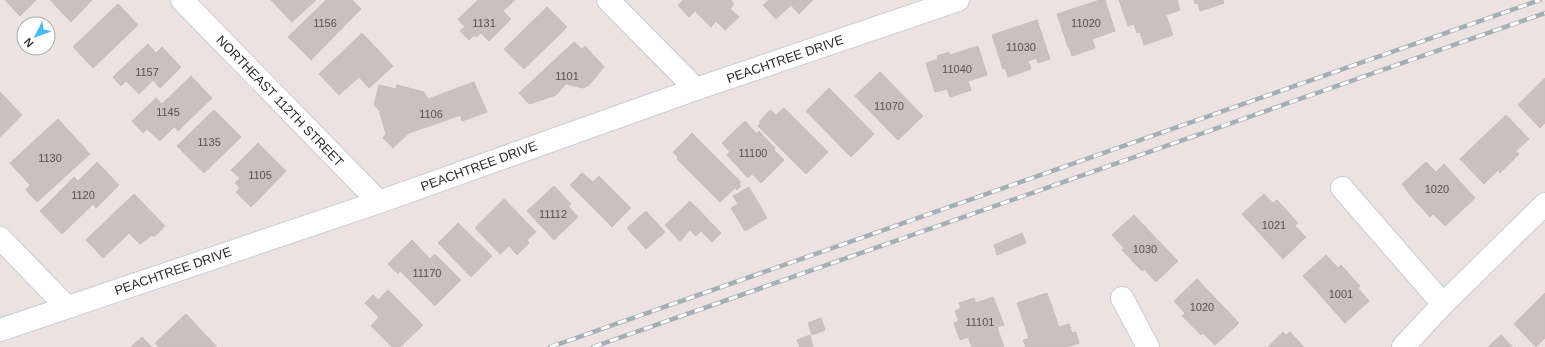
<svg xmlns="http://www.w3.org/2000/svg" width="1545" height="347" font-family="Helvetica,sans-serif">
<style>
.building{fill:#cac0be;stroke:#cabdba}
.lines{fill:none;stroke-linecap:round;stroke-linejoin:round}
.minor-casing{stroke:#c4ced3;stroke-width:24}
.minor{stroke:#fff;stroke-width:22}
.rail-casing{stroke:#a3afb7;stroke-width:4.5}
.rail{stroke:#fff;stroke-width:3;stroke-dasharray:9;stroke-linecap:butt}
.labels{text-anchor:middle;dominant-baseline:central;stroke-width:3.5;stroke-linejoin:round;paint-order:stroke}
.number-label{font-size:11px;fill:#545251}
.street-label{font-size:13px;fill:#2d2d2d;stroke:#fff}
</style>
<rect width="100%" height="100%" fill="#eee2e0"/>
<g class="building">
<polygon points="5,0 36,0 20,16"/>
<polygon points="50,0 92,0 71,22"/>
<polygon points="271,0 316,0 292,22"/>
<polygon points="326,0 352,0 361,9 311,60 288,37"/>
<polygon points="478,0 515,0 503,11 511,19 489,41 481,33 476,37 474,35 469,40 460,31 465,27 458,19"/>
<polygon points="683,0 731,0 734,4 730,9 739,17 725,30 716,21 711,27 695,11 689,17 678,5"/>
<polygon points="769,0 811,0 812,1 799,14 791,5 776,19 763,5"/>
<polygon points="1100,0 1105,0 1115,31 1092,39 1095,48 1072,56 1069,47 1068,47 1057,14"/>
<polygon points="1119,0 1177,0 1180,10 1166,15 1173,35 1144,45 1140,32 1137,33 1134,24 1128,26"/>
<polygon points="1194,0 1223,0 1224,3 1200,11 1198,3 1195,4"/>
<polygon points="118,4 138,25 93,68 73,47"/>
<polygon points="547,7 567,27 524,69 504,49"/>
<polygon points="1037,20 1050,59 1038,63 1036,58 1028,61 1031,69 1008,77 1005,68 1003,69 992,35"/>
<polygon points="362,33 393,66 369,88 359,77 339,95 319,74"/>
<polygon points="574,42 582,49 585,46 604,67 589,85 583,88 566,84 556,95 529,104 519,93"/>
<polygon points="148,44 156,53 162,47 181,67 160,88 153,80 139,94 126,81 121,86 113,77"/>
<polygon points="978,46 987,75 968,81 971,90 950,97 947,89 935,92 926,63 938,59 937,56 949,52 950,55"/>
<polygon points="880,72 923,116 898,140 855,96"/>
<polygon points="191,76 212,98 178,131 174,127 160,141 147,129 143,133 132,121 156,98 162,104"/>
<polygon points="1545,78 1545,123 1540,128 1518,105"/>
<polygon points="474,82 487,112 462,121 461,115 409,133 393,148 383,138 386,134 379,110 374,105 379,85 396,89 397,85 424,92 428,99"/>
<polygon points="829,88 874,134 851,157 806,111"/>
<polygon points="0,92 22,115 0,137"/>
<polygon points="784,108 828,152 806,174 758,126 761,123 759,122 770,110 776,115"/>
<polygon points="214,110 241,137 204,173 177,146"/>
<polygon points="1506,115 1529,139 1516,151 1519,154 1500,173 1498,170 1484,184 1460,159"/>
<polygon points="58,119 90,154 37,202 26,190 30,185 10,163"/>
<polygon points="745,121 757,134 759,131 775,148 774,150 784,160 761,183 752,174 748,178 727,155 730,152 722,143"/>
<polygon points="692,133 741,182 739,184 741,186 737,190 735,188 720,202 677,159 678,157 673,152"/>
<polygon points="258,143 286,171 251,207 236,192 240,188 235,183 240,178 231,170"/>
<polygon points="97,162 119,185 96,208 93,204 62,234 40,211 74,177 78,181"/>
<polygon points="1426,162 1436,172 1444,164 1475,198 1445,226 1433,214 1430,217 1410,195 1402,184"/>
<polygon points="582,173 593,182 599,176 631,208 612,227 570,185"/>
<polygon points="554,186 571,204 568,206 578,217 554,240 527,211"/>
<polygon points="749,187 767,218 745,231 731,208 738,204 733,196"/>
<polygon points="134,194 165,226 154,237 152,235 140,244 129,233 103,258 86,240"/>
<polygon points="1264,194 1273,203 1277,200 1298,223 1295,226 1306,237 1283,259 1242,214"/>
<polygon points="504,199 536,232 527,240 529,243 517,255 509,246 500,254 475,228"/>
<polygon points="690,201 721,233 712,242 701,231 696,236 690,230 680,241 665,225"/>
<polygon points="646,211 665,232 646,249 627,228"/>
<polygon points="1134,215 1178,261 1156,282 1144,269 1142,271 1122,250 1124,248 1112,235"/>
<polygon points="458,223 492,256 471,277 438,243"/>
<polygon points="1022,233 1026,243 997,255 994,245"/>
<polygon points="412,240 430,259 435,254 461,280 435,306 400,271 398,274 388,264"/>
<polygon points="1326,255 1338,268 1341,265 1360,286 1358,288 1369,301 1345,323 1303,276"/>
<polygon points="1197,279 1239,323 1215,345 1203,333 1201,335 1182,316 1185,313 1174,301"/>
<polygon points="388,290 423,325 400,347 392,347 371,326 379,317 365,303 373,295 378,300"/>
<polygon points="1047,293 1059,327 1069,324 1072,333 1076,332 1079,343 1067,347 1026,347 1023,340 1029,338 1017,303"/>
<polygon points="1545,293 1545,338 1536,347 1514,324"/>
<polygon points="993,297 1004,325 997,327 1004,347 972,347 968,337 960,340 954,323 959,321 955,311 961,308 959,303 974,298 976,303"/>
<polygon points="186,314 217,347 159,347 155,343"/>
<polygon points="821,318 825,330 812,335 808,323"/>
<polygon points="1283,332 1286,335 1290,332 1304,347 1268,347"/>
<polygon points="810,335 813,347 800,347 797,340"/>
<polygon points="1501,335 1513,347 1488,347"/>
<polygon points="142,337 152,347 131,347"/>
</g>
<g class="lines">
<g class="minor-casing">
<g id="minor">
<polyline points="182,0 379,202"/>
<polyline points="608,0 696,89"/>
<polyline points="1342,188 1443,304"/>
<polyline points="0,238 67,307"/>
<polyline points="1122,298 1148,347"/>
<polyline points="0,330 379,202 696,89 958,0"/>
<polyline points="1403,347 1443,304 1545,204"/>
</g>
</g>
<use href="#minor" class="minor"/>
<g class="rail-casing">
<g id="rail">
<polyline points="550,347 1540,0"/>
<polyline points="593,347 1545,13"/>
</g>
</g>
<use href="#rail" class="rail"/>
</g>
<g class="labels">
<g class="number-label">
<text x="325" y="23">1156</text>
<text x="484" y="23">1131</text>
<text x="1086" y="23">11020</text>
<text x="1021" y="47">11030</text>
<text x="957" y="69">11040</text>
<text x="147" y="72">1157</text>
<text x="567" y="76">1101</text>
<text x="889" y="106">11070</text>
<text x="168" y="112">1145</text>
<text x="431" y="114">1106</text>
<text x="209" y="142">1135</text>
<text x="753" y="153">11100</text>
<text x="50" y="158">1130</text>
<text x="260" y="175">1105</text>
<text x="1437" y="189">1020</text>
<text x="83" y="195">1120</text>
<text x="553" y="214">11112</text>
<text x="1274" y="225">1021</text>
<text x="1145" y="249">1030</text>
<text x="427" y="273">11170</text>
<text x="1341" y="294">1001</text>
<text x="1202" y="307">1020</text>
<text x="980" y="322">11101</text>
</g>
<g class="street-label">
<text transform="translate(785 59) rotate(-19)">PEACHTREE DRIVE</text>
<text transform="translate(280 101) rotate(46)">NORTHEAST 112TH STREET</text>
<text transform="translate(479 166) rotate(-20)">PEACHTREE DRIVE</text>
<text transform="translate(173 271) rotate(-19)">PEACHTREE DRIVE</text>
</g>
</g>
<g transform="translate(36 36) rotate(228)"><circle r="19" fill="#ffffff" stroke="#ababab"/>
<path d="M0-3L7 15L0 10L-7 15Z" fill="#46b8f5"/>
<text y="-6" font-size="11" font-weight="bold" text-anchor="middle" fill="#2d2d2d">N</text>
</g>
</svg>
